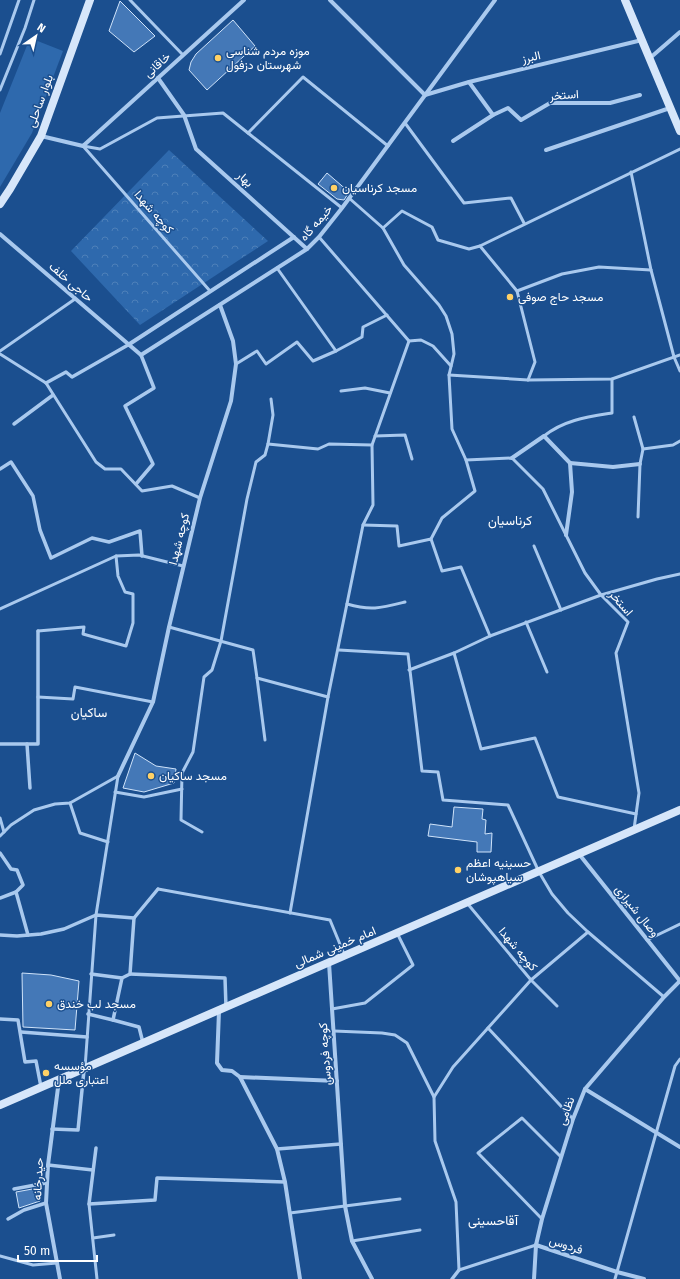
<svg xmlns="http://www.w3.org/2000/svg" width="680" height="1279" font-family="'Fira Sans',Vazirmatn,sans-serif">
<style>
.grass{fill:#2e69ad}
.park{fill:url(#park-crowns)}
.building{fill:#4478b7;stroke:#cfe3fa}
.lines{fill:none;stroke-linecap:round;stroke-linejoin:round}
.service{stroke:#a9c9ee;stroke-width:3}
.pedestrian{stroke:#a9c9ee;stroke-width:3.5}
.minor{stroke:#a9c9ee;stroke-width:4}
.secondary{stroke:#d6e6fa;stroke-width:8}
.poi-dot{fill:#ffd166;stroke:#1b4f8f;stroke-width:1.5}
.labels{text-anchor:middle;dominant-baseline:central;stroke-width:3;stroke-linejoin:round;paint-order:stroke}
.poi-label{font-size:12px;fill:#fff;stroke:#1b4f8f;text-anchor:start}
.street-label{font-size:12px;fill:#fff;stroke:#1b4f8f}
.neighbourhood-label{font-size:13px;fill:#fff;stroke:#1b4f8f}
</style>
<defs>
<pattern id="park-crowns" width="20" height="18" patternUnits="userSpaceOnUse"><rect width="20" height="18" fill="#2e69ad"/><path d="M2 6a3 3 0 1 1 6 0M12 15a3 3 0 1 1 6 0" fill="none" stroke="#4d80b9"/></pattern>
</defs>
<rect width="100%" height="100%" fill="#1b4f8f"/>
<polygon class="grass" points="30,38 63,51 32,133 0,187 0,113"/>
<polygon class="park" points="169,150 268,241 140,325 71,251"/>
<g class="building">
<polygon points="120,1 155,36 134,52 109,31"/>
<polygon points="233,20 255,46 207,90 189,70 191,62 196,54"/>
<polygon points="327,173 349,192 344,200 337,199 318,184"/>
<polygon points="135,753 156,766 176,769 174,783 144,792 123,788"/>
<polygon points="454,807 483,809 482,819 486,820 485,834 492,833 491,852 477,852 477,842 428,836 430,824 452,827"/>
<polygon points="22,973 51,975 79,981 75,1030 23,1027"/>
<polygon points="38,1188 40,1201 19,1208 16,1192"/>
</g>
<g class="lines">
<g class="service">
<polyline points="130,0 183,55"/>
<polyline points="0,54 19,0"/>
<polyline points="0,90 25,28 34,0"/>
<polyline points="405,123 464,203 511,198 524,223"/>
<polyline points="248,133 342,208"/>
<polyline points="83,146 100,149 157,118 223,113 248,133 303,77 388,146"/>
<polyline points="83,146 210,291"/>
<polyline points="631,172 651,270 674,357 680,371"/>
<polyline points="349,198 383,228 402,211 432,227 438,240 469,249 480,246 680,149"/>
<polyline points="383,228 404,265 439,305 446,316 452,334 454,354 449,375 452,429 466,460 475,491 442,518 431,539"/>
<polyline points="319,237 409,341 421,340 433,346 451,366"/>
<polyline points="480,246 517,291 535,362 528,380"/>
<polyline points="277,268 336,351"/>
<polyline points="517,291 562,274 599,267 651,270"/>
<polyline points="0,351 75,299"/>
<polyline points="0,354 46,383 96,462 105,469 121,469 142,491 172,486 200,498"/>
<polyline points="236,364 257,351 266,364 297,342 313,361 336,351 362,337 363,327 387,315"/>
<polyline points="449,375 528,380 612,379 680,355"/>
<polyline points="341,391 365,388 390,393"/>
<polyline points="634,417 643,449 640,464 638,517"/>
<polyline points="375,436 405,435 412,459"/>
<path d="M544,436c20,-16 43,-19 68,-23v-34"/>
<polyline points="268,444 318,449 329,444 372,445"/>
<polyline points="643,449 673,445 680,441"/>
<polyline points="466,460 512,458 543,489 585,573 601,595 628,622 616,653 639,793 634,829"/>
<polyline points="363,525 397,526 399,546 431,539 442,571 461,567 490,636"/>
<polyline points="534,546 561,610"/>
<path d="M347,604c24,7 34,4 58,-2"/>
<polyline points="0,609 116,556 139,555 183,566"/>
<polyline points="526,622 547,672"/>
<polyline points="169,627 253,650 257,678 328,697"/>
<polyline points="38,631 84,627 83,634 126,646 133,623 133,594 125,592 118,576 116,556"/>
<polyline points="339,650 408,654 422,771 438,772 443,800 508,805 539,872 552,894 568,913 588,932 664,997"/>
<polyline points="454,653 481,749 535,738 558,797 636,814"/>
<polyline points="409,670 454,653 490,636 601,595 657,579 680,574"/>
<polyline points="257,678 265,740"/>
<polyline points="38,697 73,699 75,687 153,702"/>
<polyline points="115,792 144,797 182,789"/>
<polyline points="70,803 80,833 108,842"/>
<polyline points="0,818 4,832"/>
<polyline points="202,832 181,820 182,773 193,752 204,677 212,670 221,641 247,499 256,462 265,455 268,444 273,415 271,399"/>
<polyline points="0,836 11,825 34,810 55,804 70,803 118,776"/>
<polyline points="158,889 330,920 344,954"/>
<polyline points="467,903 531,980 557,1006"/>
<polyline points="290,913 328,697 363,525 373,505 372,445 409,341"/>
<polyline points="647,940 680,924"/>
<polyline points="332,1009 365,1003 413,965 397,933"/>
<polyline points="488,1028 573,1119"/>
<polyline points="334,1031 382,1033 395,1035 407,1043 434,1097 435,1141 456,1202 459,1270 536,1245"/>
<polyline points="85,1068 96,915 118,776"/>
<polyline points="434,1097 453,1067 531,980 588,932"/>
<polyline points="89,1204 97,1279"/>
<polyline points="290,1213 400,1199"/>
<polyline points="542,1219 478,1153 522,1118 561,1157"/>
<polyline points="93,1238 114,1235"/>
<polyline points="352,1241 420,1230"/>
<polyline points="0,1256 33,1265 57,1263"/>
<polyline points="615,1279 675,1066 680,1059"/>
</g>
<g class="pedestrian">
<polyline points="46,383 66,372 72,377 128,345"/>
<polyline points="14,424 53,395"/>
<polyline points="0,469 11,462 33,496 40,530 51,558 92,538 109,542 140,531 142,556"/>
<polyline points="136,484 153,464 125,406 154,388 141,355"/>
<polyline points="0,744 38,744 38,631"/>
<polyline points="27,744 30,788"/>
<polyline points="0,853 11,869 17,870 23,885 16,892"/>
<polyline points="0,898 16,892 28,935"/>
<polyline points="134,918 130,974 122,978 113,1020 139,1027 143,1043"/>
<polyline points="0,935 17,936 41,934 64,929 96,915 134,918 158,889"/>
<polyline points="91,974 122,978"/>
<polyline points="130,974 225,978 226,1007"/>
<polyline points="88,1014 113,1020"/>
<polyline points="0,1019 18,1020 25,1062 36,1061 41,1087"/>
<polyline points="21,1032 87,1037"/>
<polyline points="52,1129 78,1130 84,1070"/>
<polyline points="96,1148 89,1204 155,1200 157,1178 285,1182"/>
<polyline points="277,1149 341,1144"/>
<polyline points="48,1165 93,1170"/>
<polyline points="14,1189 46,1183"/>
<polyline points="8,1219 24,1210 46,1203"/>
<polyline points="452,1279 459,1270"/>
</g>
<g class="minor">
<polyline points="330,0 425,95 469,82 642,40"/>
<polyline points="650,58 680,32"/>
<polyline points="158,78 184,115 196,149 307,249"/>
<polyline points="469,82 493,115 508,108 521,120 550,103 610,103 640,95"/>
<polyline points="41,136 83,146 244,0"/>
<polyline points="453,141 493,115"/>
<polyline points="546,150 670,108"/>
<polyline points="0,234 141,355 307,249 319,237 342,208 495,0"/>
<polyline points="128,345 294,237"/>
<polyline points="512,458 544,436 570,463 572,492 566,535"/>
<polyline points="570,463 613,467 640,464"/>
<polyline points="118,776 153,702 169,627 200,498 231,401 236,364 233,341 220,305"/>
<polyline points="579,854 680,981"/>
<polyline points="329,963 345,1206 352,1241 372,1279"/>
<polyline points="219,1011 217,1063 222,1070 232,1071 240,1077 277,1149 285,1182 300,1279"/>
<polyline points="240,1077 337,1081"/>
<polyline points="59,1080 48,1165 46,1203 60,1279"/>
<polyline points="585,1089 680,1147"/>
<polyline points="536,1245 617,1272 644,1279"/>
<polyline points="534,1279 536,1245 542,1219 573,1119 585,1089 664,997 680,981"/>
</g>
<g class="secondary">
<polyline points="625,0 680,131"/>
<polyline points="0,204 10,189 41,136 90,0"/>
<polyline points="0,1105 680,810"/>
</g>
</g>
<g class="poi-dot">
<circle cx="218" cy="58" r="4"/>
<circle cx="334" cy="188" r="4"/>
<circle cx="510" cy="297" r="4"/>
<circle cx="151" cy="776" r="4"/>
<circle cx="458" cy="870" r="4"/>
<circle cx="49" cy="1004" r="4"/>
<circle cx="46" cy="1073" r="4"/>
</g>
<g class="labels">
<g class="poi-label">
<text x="226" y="51">موزه مردم شناسی<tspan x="226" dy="14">شهرستان دزفول</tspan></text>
<text x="342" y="188">مسجد کرناسیان</text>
<text x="518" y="297">مسجد حاج صوفی</text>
<text x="159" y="776">مسجد ساکیان</text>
<text x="466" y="863">حسینیه اعظم<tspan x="466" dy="14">سیاهپوشان</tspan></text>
<text x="57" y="1004">مسجد لب خندق</text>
<text x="54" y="1066">مؤسسه<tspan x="54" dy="14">اعتباری ملل</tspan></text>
</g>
<g class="street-label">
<text transform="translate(531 57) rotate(-13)">البرز</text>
<text transform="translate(157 65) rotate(-42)">خاقانی</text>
<text transform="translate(564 95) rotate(-4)">استخر</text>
<text transform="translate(40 101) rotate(-70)">بلوار ساحلی</text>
<text transform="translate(245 179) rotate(42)">بهار</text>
<text transform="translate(154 212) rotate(49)">کوچه شهدا</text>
<text transform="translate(316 223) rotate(-49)">خیمه گاه</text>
<text transform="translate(71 282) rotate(41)">حاجی خلف</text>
<text transform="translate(179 539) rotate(-76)">کوچه شهدا</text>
<text transform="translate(621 603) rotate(49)">استخر</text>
<text transform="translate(637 911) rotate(51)">وصال شیرازی</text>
<text transform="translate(335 947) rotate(-23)">امام خمینی شمالی</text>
<text transform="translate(518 949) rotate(50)">کوچه شهدا</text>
<text transform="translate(325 1054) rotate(-94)">کوچه فردوس</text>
<text transform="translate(566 1111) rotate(-70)">نظامی</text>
<text transform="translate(38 1179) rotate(-87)">حیدرخانه</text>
<text transform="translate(566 1245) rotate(18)">فردوس</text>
</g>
<g class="neighbourhood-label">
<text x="510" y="520">کرناسیان</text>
<text x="89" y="712">ساکیان</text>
<text x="493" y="1220">آقاحسینی</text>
</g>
</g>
<g transform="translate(36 36) rotate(34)" stroke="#1b4f8f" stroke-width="3" paint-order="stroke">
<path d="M0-3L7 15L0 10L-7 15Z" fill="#ffffff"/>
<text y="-6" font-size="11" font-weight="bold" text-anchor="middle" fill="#ffffff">N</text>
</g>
<path d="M18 1255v6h79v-6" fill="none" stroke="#ffffff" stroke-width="2"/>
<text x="24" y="1255" font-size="12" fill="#ffffff" stroke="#1b4f8f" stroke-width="3" paint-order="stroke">50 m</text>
</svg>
